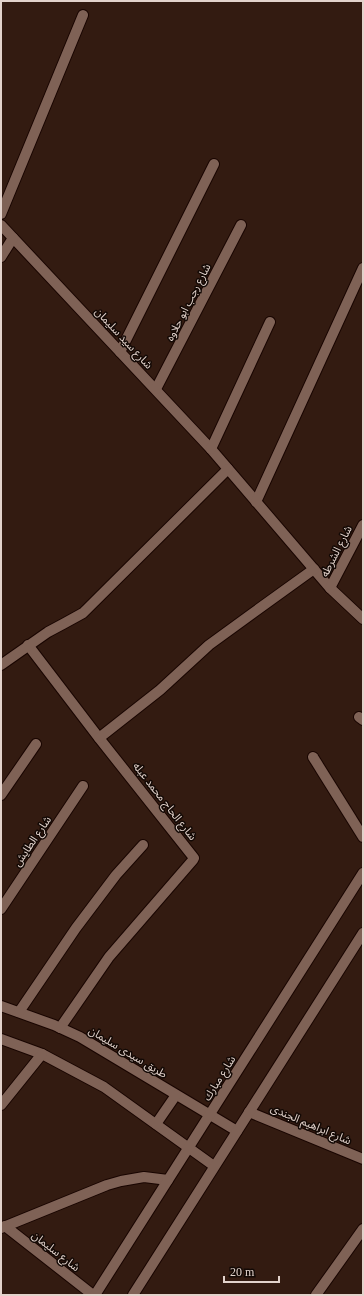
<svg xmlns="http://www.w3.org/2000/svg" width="364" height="1296" font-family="'Times New Roman','Noto Sans Arabic',serif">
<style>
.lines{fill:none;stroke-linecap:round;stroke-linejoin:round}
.minor-casing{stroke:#190501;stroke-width:12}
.minor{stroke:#7f6256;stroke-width:10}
.labels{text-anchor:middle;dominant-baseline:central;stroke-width:3;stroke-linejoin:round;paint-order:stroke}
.street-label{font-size:11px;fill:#e3d3cc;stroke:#130905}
</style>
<rect width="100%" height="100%" fill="#331b11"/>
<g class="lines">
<g class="minor-casing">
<g id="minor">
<polyline points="1,214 83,15"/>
<polyline points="1,225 211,449 330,588 363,619"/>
<polyline points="1,257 13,238"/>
<polyline points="120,352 214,164"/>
<polyline points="156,389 241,225"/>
<polyline points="211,449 270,322"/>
<polyline points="256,502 363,268"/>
<polyline points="330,588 363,525"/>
<polyline points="28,645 99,738 194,858 193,860 109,957 60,1028"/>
<polyline points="1,665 48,632 63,624 83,613 228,469"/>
<polyline points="359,717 363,720"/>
<polyline points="99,738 160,690 209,645 253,613 314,569"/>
<polyline points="313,757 363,837"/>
<polyline points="1,795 36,744"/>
<polyline points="1,909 83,786"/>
<polyline points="1,1006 54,1025 80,1037 237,1131"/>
<polyline points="19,1012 76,928 116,875 143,845"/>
<polyline points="1,1039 42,1054 104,1087 214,1166"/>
<polyline points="1,1105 42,1054"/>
<polyline points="249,1112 363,1159"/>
<polyline points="156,1124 176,1095"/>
<polyline points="5,1226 93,1295"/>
<polyline points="1,1228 107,1185 121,1181 144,1177 168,1180"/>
<polyline points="95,1295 363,873"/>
<polyline points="133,1295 363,933"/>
<polyline points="316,1295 363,1229"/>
</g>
</g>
<use href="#minor" class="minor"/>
</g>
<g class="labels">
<g class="street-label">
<text transform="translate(188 302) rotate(-63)">شارع رجب ابو حلاوه</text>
<text transform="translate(124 338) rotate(47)">شارع سيد سليمان</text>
<text transform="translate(336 551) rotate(-63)">شارع الشرطه</text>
<text transform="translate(165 801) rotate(52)">شارع الحاج محمد عبله</text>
<text transform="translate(32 841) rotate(-56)">شارع الطايش</text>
<text transform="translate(128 1052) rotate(31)">طريق سيدى سليمان</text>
<text transform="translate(219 1078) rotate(-58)">شارع مبارك</text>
<text transform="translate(311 1124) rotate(23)">شارع ابراهيم الجندى</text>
<text transform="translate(56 1251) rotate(38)">شارع سليمان</text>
</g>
</g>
<rect width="364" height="1296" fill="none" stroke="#e3d3cc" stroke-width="4"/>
<path d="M224 1276v6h55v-6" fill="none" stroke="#e3d3cc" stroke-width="2"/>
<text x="230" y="1276" font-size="12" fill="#e3d3cc" stroke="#130905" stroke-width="3" paint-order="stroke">20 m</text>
</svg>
